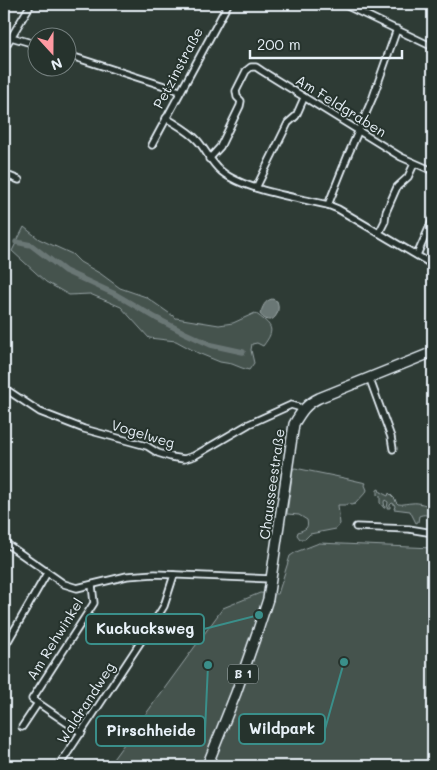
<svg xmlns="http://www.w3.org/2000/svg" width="437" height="770" font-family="Mali,sans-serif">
<rect width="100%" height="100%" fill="#2e3b35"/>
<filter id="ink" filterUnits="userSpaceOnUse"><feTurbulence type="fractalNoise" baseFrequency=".02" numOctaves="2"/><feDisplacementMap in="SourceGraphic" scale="10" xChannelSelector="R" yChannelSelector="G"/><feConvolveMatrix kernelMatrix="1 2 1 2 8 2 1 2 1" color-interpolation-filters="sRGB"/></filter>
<g filter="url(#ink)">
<!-- green -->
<g fill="#45524e" stroke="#96a2a3">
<path d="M24,227L39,239L72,254L80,262L101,274L120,288L146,297L176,318L219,325L233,323L255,313C271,325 277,328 263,346L257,343L252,344L251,350L254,363L249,370L242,368L232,364L220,362L198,353L176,341L149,338L121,307L90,294L69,295L46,282L12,251Z"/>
<path d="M295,468L344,478L366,483L365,485L367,490L366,492L355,504L351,505L348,504L346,505H338L340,524L336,529L310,534L305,539H300L297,535L298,532C305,529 309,529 307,520L299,515L287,514L293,469Z"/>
<path d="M379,489L380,492L388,496L389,493L395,499L396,502L398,504C403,505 407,503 412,503C419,502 426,505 433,508V517L431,519C428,514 424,514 419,516L418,522L416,523L410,511L394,509L395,506L394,504L392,503L390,505V508H387L388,502L385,500L384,502L385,508H384L380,503V496L377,495V490Z"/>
<path d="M319,543L433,548V766H108L223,608L260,593L278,594L290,556L296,552Z"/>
</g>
<!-- water -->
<path fill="#6b7775" stroke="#9da8a9" d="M272,299L277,301C282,313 271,329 260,314C263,307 264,301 272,299Z"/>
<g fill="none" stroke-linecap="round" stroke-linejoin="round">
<!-- canal -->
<path stroke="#6b7775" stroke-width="5.5" d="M16,242L31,245L65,271L115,294L156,318L185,333L211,345L243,352"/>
<defs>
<g id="street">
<path d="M343,4L433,47"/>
<path d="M11,37L38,45"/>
<path d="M4,49L31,4"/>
<path d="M68,55L180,91"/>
<path d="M166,118C177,125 189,131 198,141C206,150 211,163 221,171C243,190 299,198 328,205L338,209L433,265"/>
<path d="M152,145L228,4"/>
<path d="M209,159L220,147L240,106L241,101L237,97L236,91L246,71L251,67H256L262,71L401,157L433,171"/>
<path d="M4,174L19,180"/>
<path d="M256,188L288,123L296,116L304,98"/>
<path d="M328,205L348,155L373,97L397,29"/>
<path d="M379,233L385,221L386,212L397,187L408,177L414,164"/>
<path d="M417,255L433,219"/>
<path d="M369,377L391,437L393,449"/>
<path d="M4,388L40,412L84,429L147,446L158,453L171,457L184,459L194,456L249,424L291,405L298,407L302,410"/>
<path d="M356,527L409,529L433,533"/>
<path d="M4,542L64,584L77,588L127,576L155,574L271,579"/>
<path d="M4,648L47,573"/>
<path d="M22,727L38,703"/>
<path d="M82,733L32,699L94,603L92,585"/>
<path d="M59,766L159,614L164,606L174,575"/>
</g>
<path id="primary" d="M207,766L236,693L258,630L268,599L294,424C301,412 306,404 319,398L433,352"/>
</defs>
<!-- street casing -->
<use href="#street" stroke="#e8f1f8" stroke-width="9"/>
<!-- primary casing -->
<use href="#primary" stroke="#e8f1f8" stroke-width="12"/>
<!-- street -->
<use href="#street" stroke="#26332d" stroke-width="5.5"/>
<!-- primary -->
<use href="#primary" stroke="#26332d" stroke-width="9"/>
</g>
</g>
<g text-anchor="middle" stroke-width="4" stroke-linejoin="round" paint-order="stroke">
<!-- shield labels -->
<rect fill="#26332d" stroke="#aeb8bb" stroke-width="1" x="228" y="664.5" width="30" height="19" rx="4"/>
<g font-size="12" font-weight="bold" fill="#e8f1f8">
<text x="243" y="678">B 1</text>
</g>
<!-- street labels -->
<g font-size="14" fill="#e8f1f8" stroke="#26332d">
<text transform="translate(178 68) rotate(-62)" y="5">Petzinstraße</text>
<text transform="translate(341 106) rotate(32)" y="5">Am Feldgraben</text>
<text transform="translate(143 434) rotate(17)" y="5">Vogelweg</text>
<text transform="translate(272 484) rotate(-82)" y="5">Chausseestraße</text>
<text transform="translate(55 639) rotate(-58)" y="5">Am Rehwinkel</text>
<text transform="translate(86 703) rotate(-57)" y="5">Waldrandweg</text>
</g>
</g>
<!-- callouts -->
<path fill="none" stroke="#3a8f8a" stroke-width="2" d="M259 615L204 629M344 662L325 729M208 665L205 731"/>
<g fill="#3a8f8a" stroke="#26332d" stroke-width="2">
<circle cx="259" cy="615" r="5"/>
<circle cx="344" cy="662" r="5"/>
<circle cx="208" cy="665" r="5"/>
</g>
<g fill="#26332d" stroke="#3a8f8a" stroke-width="2">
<rect x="86" y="614" width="118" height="30" rx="5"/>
<rect x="239" y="714" width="86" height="30" rx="5"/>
<rect x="96" y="716" width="109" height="30" rx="5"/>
</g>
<g font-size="15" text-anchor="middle" font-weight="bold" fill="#e8f1f8">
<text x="145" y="634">Kuckucksweg</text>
<text x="282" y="734">Wildpark</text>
<text x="151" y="736">Pirschheide</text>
</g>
<!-- margin -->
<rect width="437" height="770" fill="none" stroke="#26332d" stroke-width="20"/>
<rect x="10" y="10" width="417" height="750" fill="none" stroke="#e8f1f8" stroke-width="2" filter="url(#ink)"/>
<!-- north arrow -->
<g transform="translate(52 52) rotate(159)"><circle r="24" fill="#26332d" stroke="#747f7e"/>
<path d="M0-4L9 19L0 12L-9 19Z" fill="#ff9aa2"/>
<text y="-8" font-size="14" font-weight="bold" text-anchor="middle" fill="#e8f1f8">N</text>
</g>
<!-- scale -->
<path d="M250 50v8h152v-8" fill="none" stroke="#e8f1f8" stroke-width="2.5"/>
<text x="257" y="50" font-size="15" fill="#e8f1f8" stroke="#26332d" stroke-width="4" paint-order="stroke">200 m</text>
</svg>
